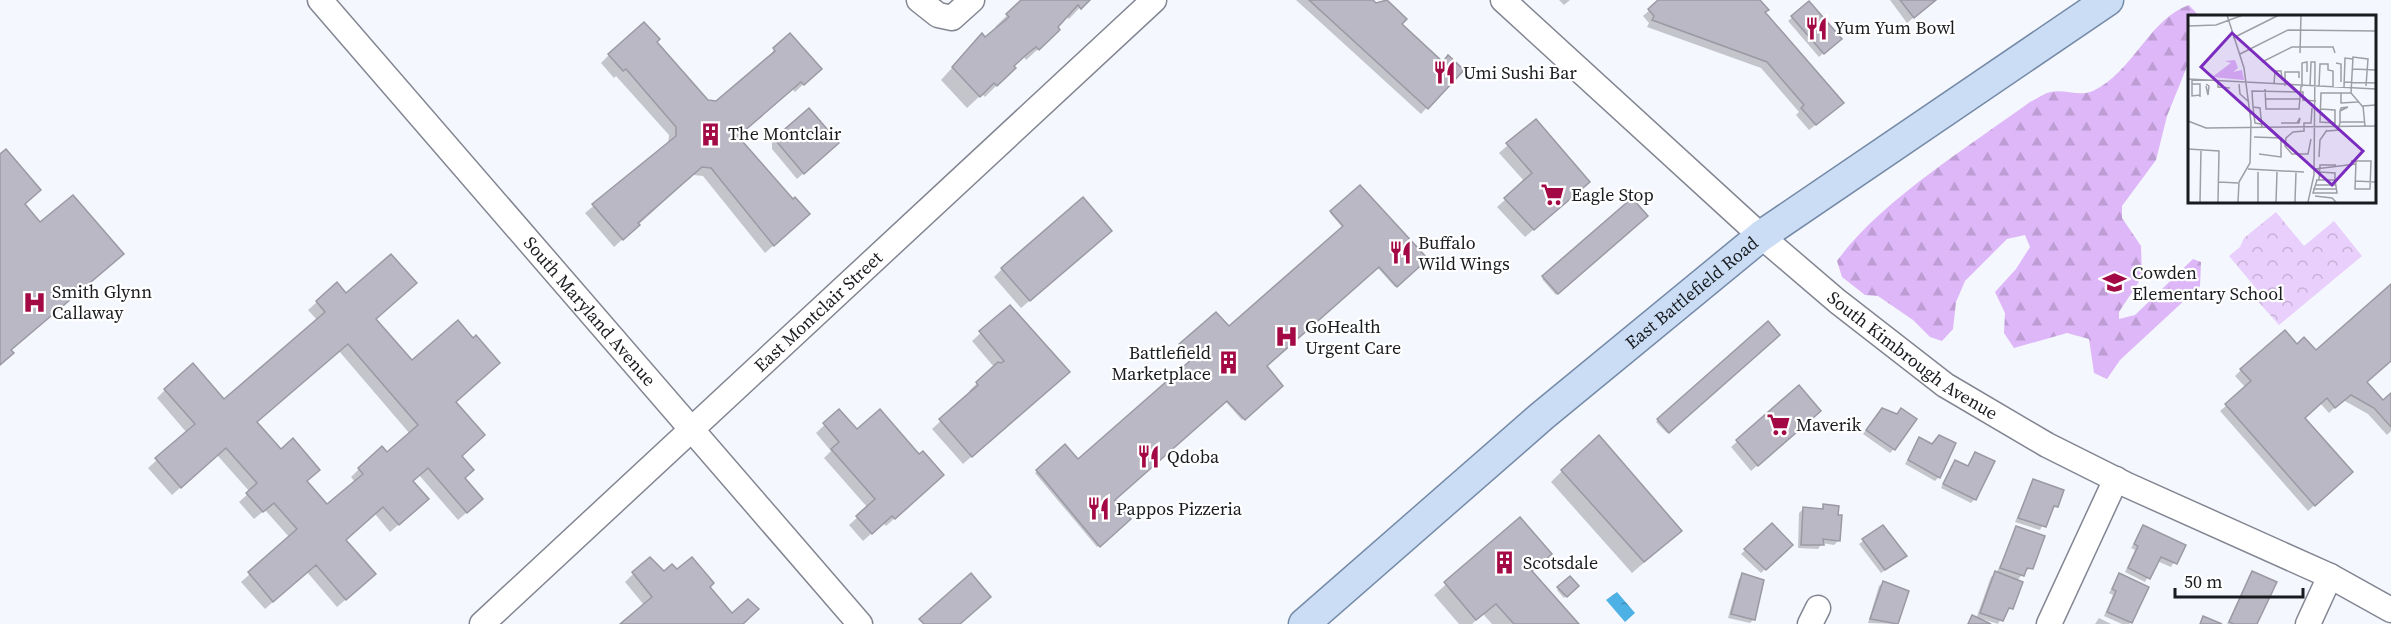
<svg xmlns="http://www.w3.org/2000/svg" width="2391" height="624" font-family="'Source Serif 4',serif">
<defs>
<pattern id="forest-firs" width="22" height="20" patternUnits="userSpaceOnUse" patternTransform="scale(1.5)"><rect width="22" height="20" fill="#ddb7f7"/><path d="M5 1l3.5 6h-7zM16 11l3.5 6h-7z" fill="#bd9dd3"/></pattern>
<pattern id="park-crowns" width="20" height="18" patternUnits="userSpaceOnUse" patternTransform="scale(1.5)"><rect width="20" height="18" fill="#e9cffb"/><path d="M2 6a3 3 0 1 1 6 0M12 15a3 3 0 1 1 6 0" fill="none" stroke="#c7b1d7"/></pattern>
<pattern id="water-ripples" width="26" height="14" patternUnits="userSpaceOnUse" patternTransform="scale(1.5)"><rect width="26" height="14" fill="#4db1e6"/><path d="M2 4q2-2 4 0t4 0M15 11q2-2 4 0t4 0" fill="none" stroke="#3f8fba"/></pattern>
</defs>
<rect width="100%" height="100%" fill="#f5f7fe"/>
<!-- forest -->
<path fill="url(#forest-firs)" d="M2189,5L2199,16H2190V59L2167,116L2156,160L2122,206V218L2141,246L2142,277L2119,312V319L2135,315L2193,259L2201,262L2200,286L2120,360L2107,379L2094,373L2089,339L2067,333L2014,348L2004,333L2005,313L1995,292L2016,269L2030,247L2025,235L2007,239L1965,281L1956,302L1953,329L1942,341L1930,337L1913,320L1878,296L1865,295L1842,277L1837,261C1879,202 1971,145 2030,102C2037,99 2044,93 2051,92C2065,89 2079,97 2093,91C2133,72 2149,19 2189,5Z"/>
<!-- park -->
<path fill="url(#park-crowns)" d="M2276,212L2304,246L2334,221L2362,256L2279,325L2255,298L2260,293L2229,256L2240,247L2244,238Z"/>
<!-- water -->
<path fill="url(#water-ripples)" d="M1617,592L1635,613L1625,622L1606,600Z"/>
<!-- shadow -->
<g fill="#0003" fill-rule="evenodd">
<path d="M1023,0H1087L1069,19L1066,16L1047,41L1026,60L1024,57L1012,66L1014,68L985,97L982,94L967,108L941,80L971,47L998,29L995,27Z"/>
<path d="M1296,0H1371L1376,5L1384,0L1405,19L1400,24L1442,63L1462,70L1421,114Z"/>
<path d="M1559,0H1570L1564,5Z"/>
<path d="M1661,0H1758L1764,13L1836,109L1809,130L1796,115L1799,112L1761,68L1647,27L1649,23L1643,16Z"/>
<path d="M1890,0H1935L1907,23Z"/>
<path d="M1809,3L1839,39L1819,57L1788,21Z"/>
<path d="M655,42L707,101L717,103L767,59L774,50L811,77L795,92L792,89L742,132L741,142L800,222L765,253L703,176L693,175L614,247L585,213L668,144L669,135L616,76L614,78L601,63L609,55Z"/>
<path d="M779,137L831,149L797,179L772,149V143Z"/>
<path d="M1508,145L1580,190L1525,237L1497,207L1525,182L1499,153Z"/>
<path d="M0,156L24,205L40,224L122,254L10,351L12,353L0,365Z"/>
<path d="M1360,187L1426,259L1395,287L1377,267L1265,366L1281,386L1242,420L1225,401L1113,500L1129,519L1097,547L1035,473L1065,446L1078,461L1191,361L1178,347L1216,314L1229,328L1343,228L1330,213Z"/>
<path d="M1632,200L1646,216L1556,295L1542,279Z"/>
<path d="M1102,239L1021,308L994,277L1002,269Z"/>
<path d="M336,285L375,319L412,362L454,403L464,478L473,507L458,520L419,475L412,481L419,507L390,532L375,514L344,541L365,583L337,607L307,572L265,609L241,582L290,538L265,510L254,519L239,502L250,492L217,455L172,495L148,468L187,433L157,398L165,390L224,401L317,320L308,310ZM339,351L410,434L387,454L359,469L351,477L355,482L327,506L256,423Z"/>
<path d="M2391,286V360L2365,383L2383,403L2391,395V431L2387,435L2368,414L2343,400L2329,413L2320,403L2304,418L2345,478L2308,511L2220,411L2246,388L2235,376L2241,370L2297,346L2316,352Z"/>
<path d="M1009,307L1060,380L963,464L932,429L971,393L969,391L994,367L972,341Z"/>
<path d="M1768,323L1778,335L1667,433L1656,422Z"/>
<path d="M1798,387L1813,417L1751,471L1731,447Z"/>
<path d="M1882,409L1894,449L1890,453L1863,434Z"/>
<path d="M839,411L857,431L934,483L886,526L883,523L863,541L849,525L868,508L824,458L831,451L816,433Z"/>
<path d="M1919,439L1932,445L1939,477L1935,481L1905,464Z"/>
<path d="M1975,453V499L1971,503L1941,488L1951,466L1955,462L1967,467Z"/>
<path d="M1562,471L1668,542L1632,573L1551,482Z"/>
<path d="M2033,481L2057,506L2051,509L2040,530L2015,522Z"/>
<path d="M1824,506L1838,541L1834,545L1822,543L1818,549L1798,548L1799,513L1803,509L1819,510Z"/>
<path d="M1520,519L1531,572L1577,624H1492L1483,614L1472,624H1459L1434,595Z"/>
<path d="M1772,525L1791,545L1761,573L1741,554Z"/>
<path d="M1883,527L1901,559L1881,573L1859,544Z"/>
<path d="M2017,527L2031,568L2024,572L2017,581L2012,608L2005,611L1998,624L1982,619L1981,621L1987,624H1967L1973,617L1976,619L1991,577L1996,574Z"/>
<path d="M2144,527L2184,546L2171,567L2157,561L2145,582L2125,572L2135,550L2131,548Z"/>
<path d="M664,573L708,587L742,624H623L644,605L625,582L633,574Z"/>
<path d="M2253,573L2255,624H2227L2249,577Z"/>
<path d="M1743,575L1754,619L1750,623L1728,618L1739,579Z"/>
<path d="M2119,575L2131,622L2129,624H2122L2104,616L2113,595L2109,593Z"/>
<path d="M1570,578L1577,586L1564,598L1557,590Z"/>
<path d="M1883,583L1907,592L1896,624L1868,623L1879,586Z"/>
<path d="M2099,618L2111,624H2095Z"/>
</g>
<!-- building -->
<g fill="#b9b8c4" stroke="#9a99a4" stroke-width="1.5" fill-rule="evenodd">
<path d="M1021,0H1090L1081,9L1078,5L1058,27L1060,30L1039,50L1036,47L1027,54L1014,66L1016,68L997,86L994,83L980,97L952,67L982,33L985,37L1009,17L1006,14Z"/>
<path d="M1309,0H1373L1376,3L1387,0L1407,19L1402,24L1443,62L1448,55L1464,70L1428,109Z"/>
<path d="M1658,0H1760L1769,10L1765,12L1844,103L1816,125L1801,108L1804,105L1767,62L1652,20L1654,16L1648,9Z"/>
<path d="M1900,0H1936L1914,18Z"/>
<path d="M1809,1L1842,39L1824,54L1791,16Z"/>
<path d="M644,22L660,39L657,42L708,100L716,101L775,51L773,48L790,33L822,69L804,85L801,82L743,132V142L793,199L795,197L810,214L774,246L711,168L702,167L638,223L640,225L623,240L592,204L676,136V127L626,69L623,71L608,54Z"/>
<path d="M809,108L839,143L804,174L777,142L778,135Z"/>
<path d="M1536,119L1590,182L1534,230L1504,198L1532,173L1506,143Z"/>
<path d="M6,149L41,190L25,204L40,222L73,195L124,254L11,350L14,353L0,365V154Z"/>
<path d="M1360,185L1428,259L1397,287L1379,267L1267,366L1283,386L1245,420L1227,401L1115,500L1131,519L1100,547L1036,470L1065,444L1078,459L1192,359L1179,344L1216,312L1229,326L1343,226L1330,211Z"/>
<path d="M1083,197L1112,231L1030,301L1001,268Z"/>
<path d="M1632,198L1648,216L1558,294L1542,276Z"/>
<path d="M391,254L417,283L376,319L412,360L458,320L473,338L476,335L500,363L456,402L485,435L462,456L474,470L465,478L483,499L467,513L428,468L413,481L429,499L399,525L383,507L346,540L376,574L346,600L316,565L273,602L248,572L297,529L274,503L263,512L246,493L257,483L226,448L181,488L155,458L195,424L164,389L193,363L224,399L325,312L316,301L337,282L346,293ZM348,344L418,425L387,452L382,446L358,468L363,474L327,504L307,481L320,470L293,438L281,449L257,422Z"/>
<path d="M2391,284V361L2367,382L2383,400L2391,393V427L2374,408L2351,395L2335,408L2327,398L2305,418L2353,472L2315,506L2225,404L2251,381L2240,369L2285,330L2297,344L2304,337L2316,350Z"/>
<path d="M1010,305L1070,372L972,457L939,419L978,385L976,382L998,362L1001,363L1004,361L979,331Z"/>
<path d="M1768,321L1780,335L1669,433L1657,419Z"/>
<path d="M1799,385L1821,411L1758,466L1736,440Z"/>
<path d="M1882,408L1897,414L1901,408L1917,419L1895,450L1866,430Z"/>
<path d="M839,409L857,429L880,409L919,454L923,451L944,475L895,519L892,516L872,534L856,516L875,499L831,449L839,442L823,423Z"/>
<path d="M1599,435L1682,531L1644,562L1561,470Z"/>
<path d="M1939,435L1956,443L1940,478L1908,460L1919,437L1932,444Z"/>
<path d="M1975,452L1995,461L1976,500L1943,484L1955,460L1968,466Z"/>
<path d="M2033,479L2064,490L2058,507L2054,506L2046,527L2018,518Z"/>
<path d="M1823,504L1839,506L1838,515H1842L1840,541L1823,539L1824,545H1801L1803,507L1823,509Z"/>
<path d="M1520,517L1552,554L1532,571L1579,624H1514L1496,604L1476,620L1444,582Z"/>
<path d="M1772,523L1793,545L1766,570L1744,549Z"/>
<path d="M1883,525L1907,556L1885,570L1862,539Z"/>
<path d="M2143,525L2186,545L2177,564L2161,557L2150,579L2128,568L2138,546L2134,544Z"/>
<path d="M2016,526L2045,536L2033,569L2027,568L2024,576L2000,568Z"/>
<path d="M650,557L664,571L672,564L677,569L692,557L714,583L710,587L732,613L748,599L759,609L743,624H620L652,597L632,572Z"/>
<path d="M1995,571L2023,582L2013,609L2009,608L2003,621L1980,613Z"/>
<path d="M2252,571L2277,582L2257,624H2234L2229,622Z"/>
<path d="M971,573L991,597L960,624H924L919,619Z"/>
<path d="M1742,573L1764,580L1755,620L1731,614Z"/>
<path d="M2119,573L2149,587L2132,623L2107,612L2116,591L2112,589Z"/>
<path d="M1570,576L1579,586L1567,597L1557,587Z"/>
<path d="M1883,581L1909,591L1898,624L1870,619Z"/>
<path d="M1972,615L1991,624H1968Z"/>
<path d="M2203,616L2222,624H2200Z"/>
</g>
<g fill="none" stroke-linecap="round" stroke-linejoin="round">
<defs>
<g id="minor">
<path id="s1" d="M320,0L860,624"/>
<path d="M919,0L938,15L952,18L972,0"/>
<path id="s2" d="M1503,0L1761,236L1837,301L1945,385L2047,445L2127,485L2330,576L2391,610"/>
<path id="s3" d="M482,624L1154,0"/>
<path d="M1810,624L1818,608"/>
<path d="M2049,624L2116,479"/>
<path d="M2308,624L2330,576"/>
</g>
<g id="major">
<path id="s4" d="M1304,624L1542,416L1761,236L2108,0"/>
</g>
</defs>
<!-- minor casing -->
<use href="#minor" stroke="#838692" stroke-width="27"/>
<!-- major casing -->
<use href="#major" stroke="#758aa6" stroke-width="33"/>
<!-- minor -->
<use href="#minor" stroke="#fff" stroke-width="24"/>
<!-- major -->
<use href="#major" stroke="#caddf5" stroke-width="30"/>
</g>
<!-- icons -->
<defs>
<symbol id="restaurant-bare" viewBox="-9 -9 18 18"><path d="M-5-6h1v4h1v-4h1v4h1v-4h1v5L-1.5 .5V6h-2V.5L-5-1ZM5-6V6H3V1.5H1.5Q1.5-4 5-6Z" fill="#a30944" stroke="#fff" stroke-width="2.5" paint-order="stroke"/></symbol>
<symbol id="building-bare" viewBox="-9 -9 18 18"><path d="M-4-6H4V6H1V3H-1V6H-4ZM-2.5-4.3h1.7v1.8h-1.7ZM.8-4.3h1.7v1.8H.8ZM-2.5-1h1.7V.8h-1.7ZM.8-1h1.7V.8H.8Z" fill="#a30944" stroke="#fff" stroke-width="2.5" paint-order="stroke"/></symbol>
<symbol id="supermarket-bare" viewBox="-9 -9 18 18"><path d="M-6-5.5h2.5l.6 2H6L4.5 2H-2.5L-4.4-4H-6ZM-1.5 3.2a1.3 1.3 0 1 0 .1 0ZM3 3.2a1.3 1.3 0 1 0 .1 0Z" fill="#a30944" stroke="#fff" stroke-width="2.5" paint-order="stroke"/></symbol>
<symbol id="school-bare" viewBox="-9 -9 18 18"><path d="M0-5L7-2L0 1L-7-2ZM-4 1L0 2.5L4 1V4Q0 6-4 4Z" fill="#a30944" stroke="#fff" stroke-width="2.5" paint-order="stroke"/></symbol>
<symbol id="hospital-bare" viewBox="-9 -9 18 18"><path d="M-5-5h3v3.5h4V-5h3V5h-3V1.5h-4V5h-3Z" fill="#a30944" stroke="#fff" stroke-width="2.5" paint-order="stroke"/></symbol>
</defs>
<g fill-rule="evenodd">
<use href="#restaurant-bare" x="1800" y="12" width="33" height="33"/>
<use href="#restaurant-bare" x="1428" y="56" width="33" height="33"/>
<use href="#building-bare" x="694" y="118" width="33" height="33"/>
<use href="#supermarket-bare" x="1536" y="178" width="33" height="33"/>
<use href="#restaurant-bare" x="1384" y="236" width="33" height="33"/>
<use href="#school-bare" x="2098" y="266" width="33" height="33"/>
<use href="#hospital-bare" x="18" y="286" width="33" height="33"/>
<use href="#hospital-bare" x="1270" y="320" width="33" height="33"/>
<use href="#building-bare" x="1212" y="346" width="33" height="33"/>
<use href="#supermarket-bare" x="1762" y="408" width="33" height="33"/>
<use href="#restaurant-bare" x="1132" y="440" width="33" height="33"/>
<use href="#restaurant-bare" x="1082" y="492" width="33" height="33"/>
<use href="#building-bare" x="1488" y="546" width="33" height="33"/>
</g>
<g text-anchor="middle" stroke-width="4.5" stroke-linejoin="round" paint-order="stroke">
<!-- poi labels -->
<g font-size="18" fill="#191b1f" stroke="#fff" text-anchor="start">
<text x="1834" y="34">Yum Yum Bowl</text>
<text x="1463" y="79">Umi Sushi Bar</text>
<text x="728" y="140">The Montclair</text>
<text x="1571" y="201">Eagle Stop</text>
<text x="1418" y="249">Buffalo<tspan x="1418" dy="21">Wild Wings</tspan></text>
<text x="2132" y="279">Cowden<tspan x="2132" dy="21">Elementary School</tspan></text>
<text x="52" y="298">Smith Glynn<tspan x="52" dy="21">Callaway</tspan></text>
<text x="1305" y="333">GoHealth<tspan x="1305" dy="21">Urgent Care</tspan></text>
<text x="1211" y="359" text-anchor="end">Battlefield<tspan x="1211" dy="21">Marketplace</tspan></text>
<text x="1796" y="431">Maverik</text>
<text x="1167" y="463">Qdoba</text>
<text x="1116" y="515">Pappos Pizzeria</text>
<text x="1523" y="569">Scotsdale</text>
</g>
<!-- street labels -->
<g font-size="18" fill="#191b1f" stroke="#fff">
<text dy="6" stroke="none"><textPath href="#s4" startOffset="510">East Battlefield Road</textPath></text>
<text dy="6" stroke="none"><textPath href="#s3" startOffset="459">East Montclair Street</textPath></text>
<text dy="6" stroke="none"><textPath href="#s1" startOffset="412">South Maryland Avenue</textPath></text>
<text dy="6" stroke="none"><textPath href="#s2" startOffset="543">South Kimbrough Avenue</textPath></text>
</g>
</g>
<!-- overview -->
<g transform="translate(2188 15)">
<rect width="188" height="188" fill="#f5f7fe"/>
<path d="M47,45L50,53L45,57L54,55L56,65L24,62L43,48L37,46Z" fill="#ddb7f7"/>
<path fill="none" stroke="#9d9fa5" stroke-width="1.5" d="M39,0L56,53L63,107L62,148L51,167L50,187M0,11L28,10L55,0M45,23L91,0M112,38L113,0M52,39L100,15L188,16M74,47L104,32H145L147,38M148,48L153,49V67M165,54L188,55M0,64L188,74M4,64V81L12,80M30,66V72L42,73M156,67L188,68M4,69H12V82M18,69L21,71L20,80L18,71M51,69L52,79L61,87M86,69L87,56H93L94,63M97,71V57H111V63M131,71L132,49H140V55L145,56V72M114,72V48L119,47V57M156,72L157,43L165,44M77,74L78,94H111L113,71M153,78V88L170,87M77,84H112M65,92L67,108L73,109M175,92L163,78L165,42L180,44L178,71M132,94L147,95V108M0,106L18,113L188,111M152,107H177M93,108H111L112,103L109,108M177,111L175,91L188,90M147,112V108L132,107L133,78H163M74,113L72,93L65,92L64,76L115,77V85L128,86M139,116L151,115V112L152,107V96L153,93L160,92L152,96M66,122L93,123V142L71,139M123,124L120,139H104L97,131L98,123L105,117L116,116V108H123L124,93M0,134L31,136L30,187M131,142L132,125L139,115M163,146H183L182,174H167L168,146M60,154L116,157M127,154L168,149M128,165H147V158L132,157M129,165L125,178H149L147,165M131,165L132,150H148M167,166L188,167M31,167L50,168M127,170H148M125,174H149M127,181L144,183L148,187M12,187L13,134M70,187V157M88,187L89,157M107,187L108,157M120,187L126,160L127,47H123L122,72"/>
<path fill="#7b2cbf" fill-opacity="0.15" stroke="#7b2cbf" stroke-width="3" d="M44,18L175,136L144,170L13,52Z"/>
<rect width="188" height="188" fill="none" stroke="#191b1f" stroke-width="3"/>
</g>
<!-- scale -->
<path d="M2175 588v9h128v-9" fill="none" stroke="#191b1f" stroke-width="3"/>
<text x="2184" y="588" font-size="18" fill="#191b1f" stroke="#ffffff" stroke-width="4.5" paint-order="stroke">50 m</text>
</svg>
